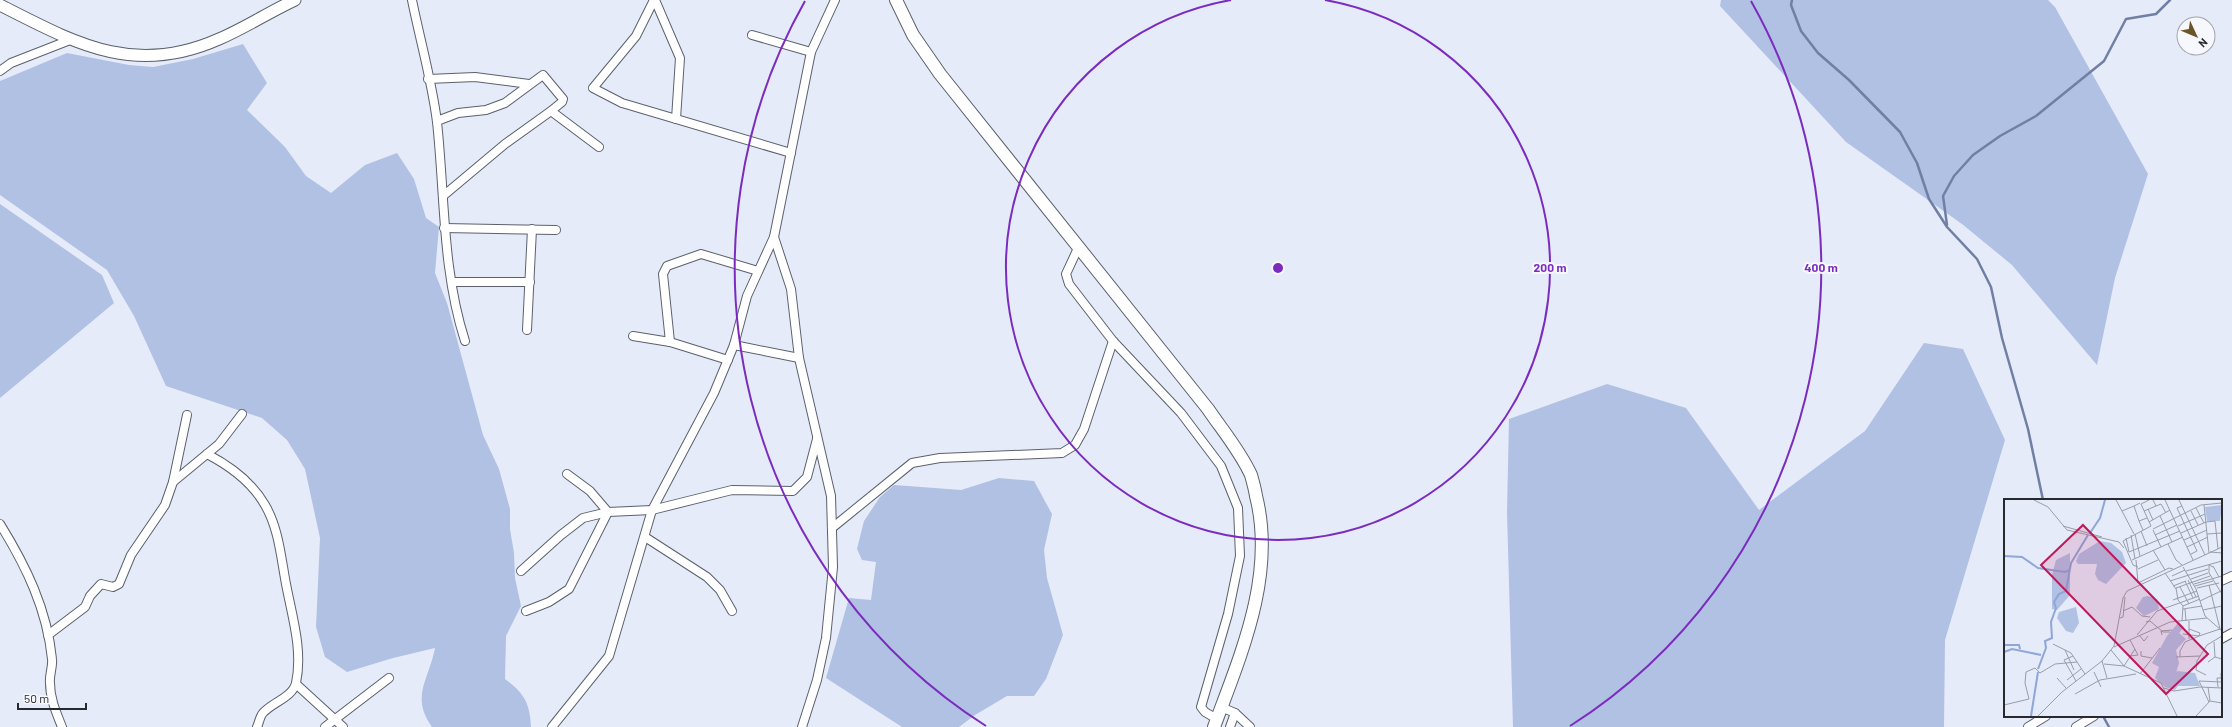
<svg xmlns="http://www.w3.org/2000/svg" width="2232" height="727" font-family="Barlow,sans-serif">
<rect width="100%" height="100%" fill="#e5ebf9"/>
<!-- green -->
<g fill="#b1c1e4">
<path d="M1721,0H2048L2055,7L2148,174L2115,278L2097,365L2012,265L1962,224L1846,142L1720,6Z"/>
<path d="M243,44L267,83L247,110L285,147L306,176L331,193L365,165L397,153L414,179L426,218L439,227L435,273L447,303L483,435L499,469L510,509V529L514,553L515,578L521,606L506,636L505,679C524,693 530,703 531,727H432C410,696 429,680 435,648L393,658L347,672L325,657L316,627L320,538L305,469L287,440L262,418L166,386L134,316L107,270L0,195V81L67,53L129,65L153,67L193,59Z"/>
<path d="M0,204L102,275L114,303L0,398Z"/>
<path d="M1924,343L1963,349L2005,440L1945,640L1944,727H1513L1507,512L1509,419L1607,384L1686,408L1759,510L1865,431Z"/>
<path d="M999,478L1034,481L1052,514L1044,550L1047,578L1063,635L1046,679L1034,696H1007L975,715L959,727H902L826,678L849,598L871,600L876,562L862,560L857,549L864,521L880,497L894,485L961,490Z"/>
</g>
<g fill="none" stroke-linecap="round" stroke-linejoin="round">
<!-- stream -->
<g stroke="#7080a5" stroke-width="2.5">
<path d="M1792,0L1791,5L1801,31L1818,53L1849,80L1900,132L1917,163L1929,199L1947,227L1977,259L1991,287L2002,338L2028,429L2043,500"/>
<path d="M1947,225L1943,196L1954,176L1973,155L2000,136L2036,116L2104,61L2126,19L2156,14L2170,0"/>
<path d="M2103,716L2109,727"/>
</g>
<defs>
<g id="street">
<path d="M412,0C420,40 432,81 437,122C445,195 442,270 465,341"/>
<path d="M654,0L636,36L593,88L622,103L791,153"/>
<path d="M655,0L680,58L676,119"/>
<path d="M752,35L811,52"/>
<path d="M0,71L11,63L70,40"/>
<path d="M428,79L475,77L529,84"/>
<path d="M437,121L458,113L486,110L505,103L543,75L563,99L562,102L551,111"/>
<path d="M443,196L505,144L551,111L599,147"/>
<path d="M444,228L556,230"/>
<path d="M774,237L791,289L799,358L831,496L833,567L826,638L817,680L802,727"/>
<path d="M1079,246L1066,274L1069,284L1113,341L1181,413L1221,466L1238,508L1240,556L1228,614L1201,707L1205,712L1217,719"/>
<path d="M452,282H530"/>
<path d="M527,330L532,229"/>
<path d="M633,336L670,342L728,360"/>
<path d="M670,342L663,274L667,266L701,254L758,271"/>
<path d="M734,345L799,358"/>
<path d="M207,454C230,466 252,482 265,505C279,529 281,558 286,584C292,616 303,650 296,683C293,697 271,703 263,713C260,716 259,723 257,727"/>
<path d="M173,482L187,415"/>
<path d="M0,524C26,566 47,609 52,659C53,667 49,675 50,683C50,699 56,712 62,727"/>
<path d="M832,528L912,463L940,458L1062,453L1075,445L1084,429L1113,341"/>
<path d="M645,537L707,577L720,590L732,611"/>
<path d="M521,571L561,535L583,518L608,512L652,510L732,490L793,491L807,477L817,439"/>
<path d="M2221,581L2232,576"/>
<path d="M526,611L549,602L569,589L608,512L590,491L567,474"/>
<path d="M48,635L85,607L90,596L101,584L113,587L119,584L131,555L165,505L173,482L219,444L242,414"/>
<path d="M2221,639L2232,633"/>
<path d="M296,684L343,727"/>
<path d="M1221,707L1235,713L1250,727"/>
<path d="M325,727L389,678"/>
<path d="M552,727L609,656L652,510L714,393L734,345L747,296L774,237L811,52L835,0"/>
<path d="M1230,727L1235,713"/>
<path d="M2028,727L2046,716"/>
<path d="M2076,727L2094,716"/>
</g>
<path id="secondary" d="M0,5C75,43 134,77 219,39C245,28 269,12 295,0"/>
<path id="primary" d="M896,0L913,35L940,74L1208,409C1223,431 1240,451 1251,475C1253,482 1255,489 1256,496C1276,575 1241,654 1214,727"/>
</defs>
<!-- street casing -->
<use href="#street" stroke="#5b616c" stroke-width="10"/>
<!-- secondary casing -->
<use href="#secondary" stroke="#5b616c" stroke-width="13"/>
<!-- primary casing -->
<use href="#primary" stroke="#5b616c" stroke-width="14"/>
<!-- street -->
<use href="#street" stroke="#fff" stroke-width="8"/>
<!-- secondary -->
<use href="#secondary" stroke="#fff" stroke-width="11"/>
<!-- primary -->
<use href="#primary" stroke="#fff" stroke-width="12"/>
</g>
<!-- distance rings -->
<g fill="none" stroke="#7b2cbf" stroke-width="2">
<path d="M1325 0A272 272 0 1 1 1231 0"/>
<path d="M986 726A543 543 0 0 1 805 1M1751 1A543 543 0 0 1 1570 726"/>
</g>
<!-- overview -->
<g transform="translate(2004 499)">
<rect width="218" height="218" fill="#e5ebf9"/>
<path d="M218,6L216,22H203L201,8ZM96,42L107,44L118,53L122,64L102,85L94,81L91,75L93,65H74L72,62L75,55ZM66,54V96L53,111L48,110V76L52,61ZM144,97L153,100L155,110L140,117L132,109L139,98ZM72,108L75,124L69,134L62,132L53,119L55,113ZM175,123L180,128L175,134L182,140L172,151L175,164L172,174L173,172L191,174L196,187H174L171,191L161,188L151,179L155,168L148,164L163,137Z" fill="#b1c1e4"/>
<path fill="none" stroke="#8fa6d8" stroke-width="2" d="M86,34L96,19L101,1M0,57L18,58L34,69L61,73L66,71M0,146H15L16,150M0,153L8,150L37,156M34,170L42,149L41,142L48,139L47,123L52,109L50,103L55,95L62,92L67,64L84,36M27,217L34,173"/>
<path fill="none" stroke="#999da8" stroke-width="1" d="M30,1L44,8L63,31L115,43L120,49M112,1L118,12M145,1L137,5L147,27M149,1L152,7L157,5L162,14M161,1L189,61M175,1L201,56M200,6L205,54M130,7L118,12L130,35M178,7L173,9L193,52L187,55M192,9L200,24M144,10L149,21M140,12L152,7M187,12L194,26M156,17L168,43M135,22L130,7L136,4M145,23L166,11M59,27L98,38M174,27L201,15M149,30L197,6L218,4M139,31L135,22L143,19M149,31L157,48M137,32L143,47M177,34L202,23L211,22L214,50M131,35L136,57M203,35L218,34M127,36L131,60M151,36L173,26M122,39L125,53L176,32M180,41L203,31M164,45L172,61L178,66M183,48L204,38M149,51L161,71M206,53L218,54M128,61L179,38M132,61L134,84M209,67L215,78M134,68L129,66L119,42L147,27M179,68L192,90L201,117L218,132M209,68L205,66V74L218,95M134,70L154,61M182,72L218,62M161,74L172,90M168,77L181,71M187,80L204,74M184,81L192,98M166,82L204,70M181,82L189,99M134,84L165,69L169,70M190,85L218,77M169,87L182,82M191,87L209,82M176,88L185,105M193,89L215,84M169,101L193,92M196,102L217,92M179,107L196,100M179,110L198,107M181,110L182,122M199,111L218,107M119,112L128,108L138,117L146,118M116,119L119,118L121,98M178,122L179,107L174,101L172,89L206,77M185,122V140M142,123L146,122L159,133H166M179,135L195,137L216,130L205,86M133,136L153,112L195,97M135,136L140,142L144,137M158,136L157,132L168,131M210,143L211,158M49,145L67,154L81,175M110,148L166,123L203,119M61,151L70,171M107,151L120,167L157,184L173,217M137,152V157L148,159M69,157L60,161L72,182M126,157L134,156L126,141M172,158L196,157M176,158V152L181,143L195,137L196,134L185,130M98,162L103,179M204,163L211,158L218,160M100,165L120,167L131,150M90,173L97,188M217,174L218,189M136,175L156,149M202,176L192,171L193,162L203,146L218,137M53,179L62,189M63,181L77,170M204,188L206,202M214,188L213,179H217M160,189L170,192L196,188L218,189M71,195L96,181L132,175M205,203L195,182L218,183M0,206L25,200L21,184L22,173L31,169L36,174L51,165L73,163M34,217L58,193L98,162L110,147L119,99L123,92L218,48M192,217L206,202L218,204"/>
<path fill="#c2185b" fill-opacity="0.15" stroke="#c2185b" stroke-width="2" d="M79,26L204,155L162,195L37,66Z"/>
<rect width="218" height="218" fill="none" stroke="#27292e" stroke-width="2"/>
</g>
<circle cx="1278" cy="268" r="6" fill="#7b2cbf" stroke="#f6f8fe" stroke-width="2"/>
<g font-size="12" text-anchor="middle" font-weight="bold" fill="#7b2cbf" stroke="#f6f8fe" stroke-width="4" stroke-linejoin="round" paint-order="stroke">
<text x="1550" y="272">200 m</text>
<text x="1821" y="272">400 m</text>
</g>
<!-- north arrow -->
<g transform="translate(2196 36) rotate(134)"><circle r="19" fill="#f6f8fe" stroke="#a3a5ab"/>
<path d="M0-3L7 15L0 10L-7 15Z" fill="#6c5626"/>
<text y="-6" font-size="11" font-weight="bold" text-anchor="middle" fill="#27292e">N</text>
</g>
<!-- scale -->
<path d="M18 703v6h68v-6" fill="none" stroke="#27292e" stroke-width="2"/>
<text x="24" y="703" font-size="12" fill="#27292e" stroke="#f6f8fe" stroke-width="3" paint-order="stroke">50 m</text>
</svg>
